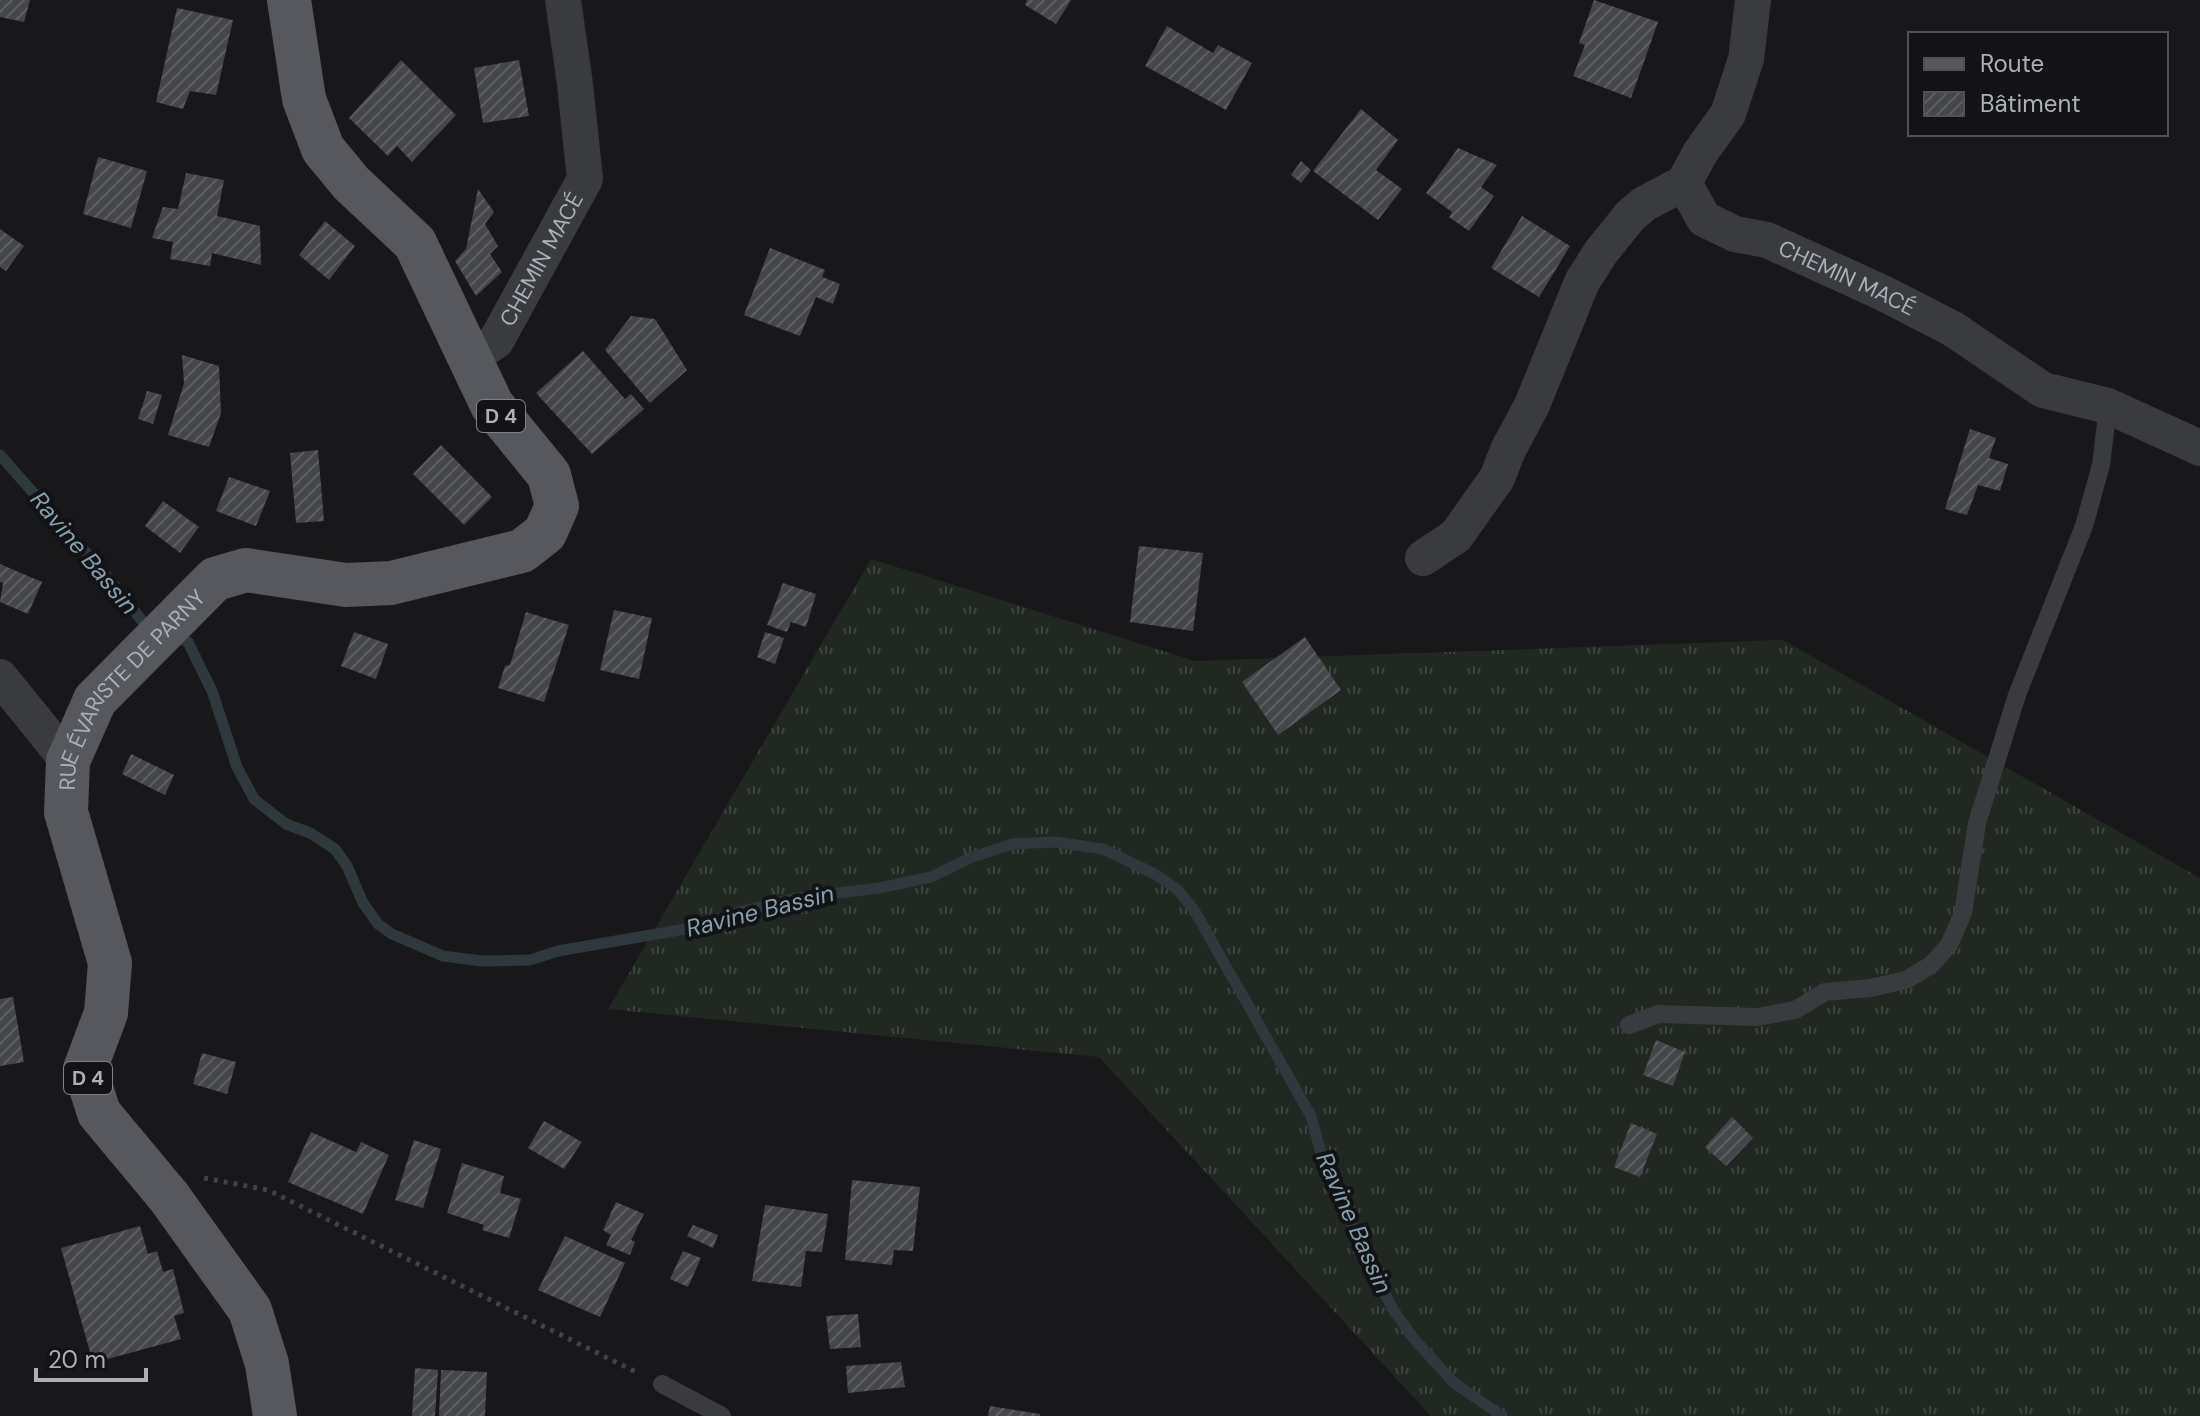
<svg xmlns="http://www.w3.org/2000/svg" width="2200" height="1416" font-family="'DM Sans',sans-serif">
<defs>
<pattern id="grass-tufts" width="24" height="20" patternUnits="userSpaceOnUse" patternTransform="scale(2)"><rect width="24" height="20" fill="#202821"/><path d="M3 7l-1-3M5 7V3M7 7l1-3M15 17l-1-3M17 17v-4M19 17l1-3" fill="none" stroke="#3e453f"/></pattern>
<pattern id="building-hatch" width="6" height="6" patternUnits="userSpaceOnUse" patternTransform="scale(2)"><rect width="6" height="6" fill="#45464a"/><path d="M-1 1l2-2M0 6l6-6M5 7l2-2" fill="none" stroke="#5d5e62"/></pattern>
</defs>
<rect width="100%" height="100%" fill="#18181a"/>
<!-- grass -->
<path fill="url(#grass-tufts)" d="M871,559L1195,661L1783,640L2200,878V1416H1431L1099,1057L608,1009Z"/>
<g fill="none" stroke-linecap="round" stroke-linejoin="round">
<!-- stream -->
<g stroke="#2f383d" stroke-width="11">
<path d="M0,455L111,581L143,622L153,627"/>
<path d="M173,635L188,642L212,691L237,767L254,799L286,824L310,833L335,849L347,866L363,903L378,924L392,934L443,956L482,961L530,960L558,951L697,927L739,912L796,898L879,888L931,877L970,858L1012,844L1056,842L1103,849L1155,874L1178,890L1194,910L1311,1116L1326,1172L1392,1308L1414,1339L1453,1382L1502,1416"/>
</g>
</g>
<!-- building -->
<g fill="url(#building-hatch)">
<path d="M0,0H30L24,22L0,17Z"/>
<path d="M1027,0H1071L1056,24L1025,5Z"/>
<path d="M1594,0L1658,22L1631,98L1573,76L1585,45L1579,43Z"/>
<path d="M177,8L233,20L216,95L190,91L183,109L156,102Z"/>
<path d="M1167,26L1213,53L1218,45L1252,63L1226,110L1145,66Z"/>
<path d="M401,60L456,115L412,162L397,146L388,156L349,118Z"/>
<path d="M519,60L529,116L483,123L474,68Z"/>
<path d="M1361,109L1398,140L1376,170L1402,189L1378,220L1313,171Z"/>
<path d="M1458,148L1497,165L1481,187L1494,196L1469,231L1449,217L1452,212L1426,193Z"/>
<path d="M98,157L147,171L131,228L83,214Z"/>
<path d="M1301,161L1311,170L1301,183L1291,175Z"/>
<path d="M186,173L224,180L217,216L260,226L261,265L212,253L210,266L170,259L173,242L152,238L163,207L178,209Z"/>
<path d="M478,189L494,212L485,224L498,246L490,254L502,272L476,296L455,261L466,249Z"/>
<path d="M1522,216L1570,246L1539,297L1491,268Z"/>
<path d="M325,221L355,246L329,280L299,255Z"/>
<path d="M0,229L24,246L6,271L0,267Z"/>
<path d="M770,248L825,270L822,277L840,284L833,304L816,297L800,336L744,315Z"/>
<path d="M631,316L655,319L687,370L650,403L605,350Z"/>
<path d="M583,351L625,399L631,394L644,409L592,454L536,393Z"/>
<path d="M182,355L219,366L221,413L209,447L168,435L184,383Z"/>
<path d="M147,391L162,395L153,424L138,419Z"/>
<path d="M1970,429L1996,438L1989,458L2008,464L2000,491L1978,485L1967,515L1945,509Z"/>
<path d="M441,445L492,497L464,525L413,474Z"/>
<path d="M318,450L324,521L296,523L290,453Z"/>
<path d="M229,477L270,491L256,526L216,511Z"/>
<path d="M163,501L199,527L180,553L145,526Z"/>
<path d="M1139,546L1203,553L1193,631L1130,622Z"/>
<path d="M0,564L42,582L28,614L0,602L3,583L0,582Z"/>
<path d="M783,583L816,594L806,627L791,622L787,632L767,625Z"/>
<path d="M614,610L652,618L639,679L600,670Z"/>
<path d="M526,612L569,625L544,702L498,688L505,666L510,665Z"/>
<path d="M354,632L388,644L376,679L341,666Z"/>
<path d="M765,632L784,638L775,664L757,657Z"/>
<path d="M1305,637L1341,690L1278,735L1242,682Z"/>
<path d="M131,754L174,775L165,795L122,774Z"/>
<path d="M13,997L24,1062L0,1066V999Z"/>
<path d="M1656,1040L1685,1052L1673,1086L1643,1075Z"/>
<path d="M202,1053L236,1062L227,1094L193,1084Z"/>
<path d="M1732,1117L1753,1138L1726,1166L1705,1147Z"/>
<path d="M544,1121L582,1142L564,1169L528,1148Z"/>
<path d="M1631,1123L1657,1134L1640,1177L1614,1167Z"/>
<path d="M311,1132L356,1152L361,1142L389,1155L363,1214L288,1182Z"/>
<path d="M414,1140L441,1149L423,1208L395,1200Z"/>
<path d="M462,1163L504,1176L500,1193L521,1199L509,1238L482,1230L484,1225L447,1213Z"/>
<path d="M852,1180L920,1187L913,1251L894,1250L892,1265L845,1260Z"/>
<path d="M616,1202L644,1214L631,1240L635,1242L630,1255L606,1245L611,1235L603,1230Z"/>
<path d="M765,1205L828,1214L822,1252L806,1251L801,1287L752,1281Z"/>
<path d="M693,1225L718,1235L713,1248L687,1236Z"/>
<path d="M140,1226L148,1254L157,1251L163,1272L173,1269L184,1313L174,1316L181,1339L93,1363L61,1248Z"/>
<path d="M565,1236L625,1263L600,1317L538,1290Z"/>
<path d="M683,1251L701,1258L688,1287L670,1279Z"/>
<path d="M858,1314L861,1347L830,1349L826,1316Z"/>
<path d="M901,1362L905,1387L848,1393L846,1366Z"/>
<path d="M415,1368L438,1370L435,1416H412Z"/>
<path d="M441,1370L487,1372L485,1416H439Z"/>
<path d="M990,1406L1040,1414V1416H988Z"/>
</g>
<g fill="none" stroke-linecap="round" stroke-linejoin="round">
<!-- path -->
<path stroke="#3f4246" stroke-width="5" stroke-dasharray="4 6" stroke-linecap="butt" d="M204,1178L268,1190L638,1373"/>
<!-- lane -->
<g stroke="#393b3f" stroke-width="18">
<path d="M1629,1025L1658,1014L1757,1017L1795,1010L1825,992L1870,988L1906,980L1931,965L1949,945L1963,913L1977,823L2017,695L2084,526L2101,465L2108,406"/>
<path d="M662,1384L722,1416"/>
</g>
<!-- street -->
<g stroke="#393b3f" stroke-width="36">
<path id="s1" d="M1753,0L1746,59L1728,114L1700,153L1684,183L1704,219L1735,234L1767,240L1885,294L1953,329L2043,390L2108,406L2200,448"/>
<path id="s2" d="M469,359L496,341L585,179L575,84L563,0"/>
<path d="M1423,558L1456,536L1497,478L1508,450L1532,405L1582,282L1601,252L1630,216L1644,204L1684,183"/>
<path d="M0,677L68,761"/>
</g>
<!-- primary -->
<path stroke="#56585d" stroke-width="44" id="s3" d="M275,1416L267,1364L250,1310L169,1197L99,1113L85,1069L106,1013L110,963L66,812L68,761L95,700L215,579L246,570L346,585L391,583L522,551L545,533L557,506L549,475L492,405L415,243L351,183L323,149L304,99L289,0"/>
</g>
<g text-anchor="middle" stroke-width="8" stroke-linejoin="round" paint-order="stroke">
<!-- shield labels -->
<g fill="#131315" stroke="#7d8188" stroke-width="2">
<rect x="477" y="400" width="48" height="32" rx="6"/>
<rect x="64" y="1062" width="48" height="32" rx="6"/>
</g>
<g font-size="20" font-weight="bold" fill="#abb0b9">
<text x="501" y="423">D 4</text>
<text x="88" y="1085">D 4</text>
</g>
<!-- street labels -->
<g font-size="22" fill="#abb0b9" stroke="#131315">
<text dy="8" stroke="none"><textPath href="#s2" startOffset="126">CHEMIN MACÉ</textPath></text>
<text dy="8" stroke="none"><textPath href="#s1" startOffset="396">CHEMIN MACÉ</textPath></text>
<text dy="8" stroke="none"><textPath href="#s3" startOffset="816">RUE ÉVARISTE DE PARNY</textPath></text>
</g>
<!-- water labels -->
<g font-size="24" font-style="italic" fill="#85a0b0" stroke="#131315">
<text transform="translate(84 553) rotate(50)" y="8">Ravine Bassin</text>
<text transform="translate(760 911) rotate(-14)" y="8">Ravine Bassin</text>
<text transform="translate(1354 1223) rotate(66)" y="8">Ravine Bassin</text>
</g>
</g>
<!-- legend -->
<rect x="1908" y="32" width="260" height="104" fill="#131315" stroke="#505257" stroke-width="2"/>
<rect x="1924" y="58" width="40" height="12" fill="#56585d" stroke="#505257" stroke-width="2"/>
<text x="1980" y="72" font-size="24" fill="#abb0b9">Route</text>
<rect x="1924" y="92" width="40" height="24" fill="url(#building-hatch)" stroke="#505257" stroke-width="2"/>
<text x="1980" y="112" font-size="24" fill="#abb0b9">Bâtiment</text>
<!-- scale -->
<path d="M36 1368v12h110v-12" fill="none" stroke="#abb0b9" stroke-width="4"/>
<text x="48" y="1368" font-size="24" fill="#abb0b9" stroke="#131315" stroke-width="6" paint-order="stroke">20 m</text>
</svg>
